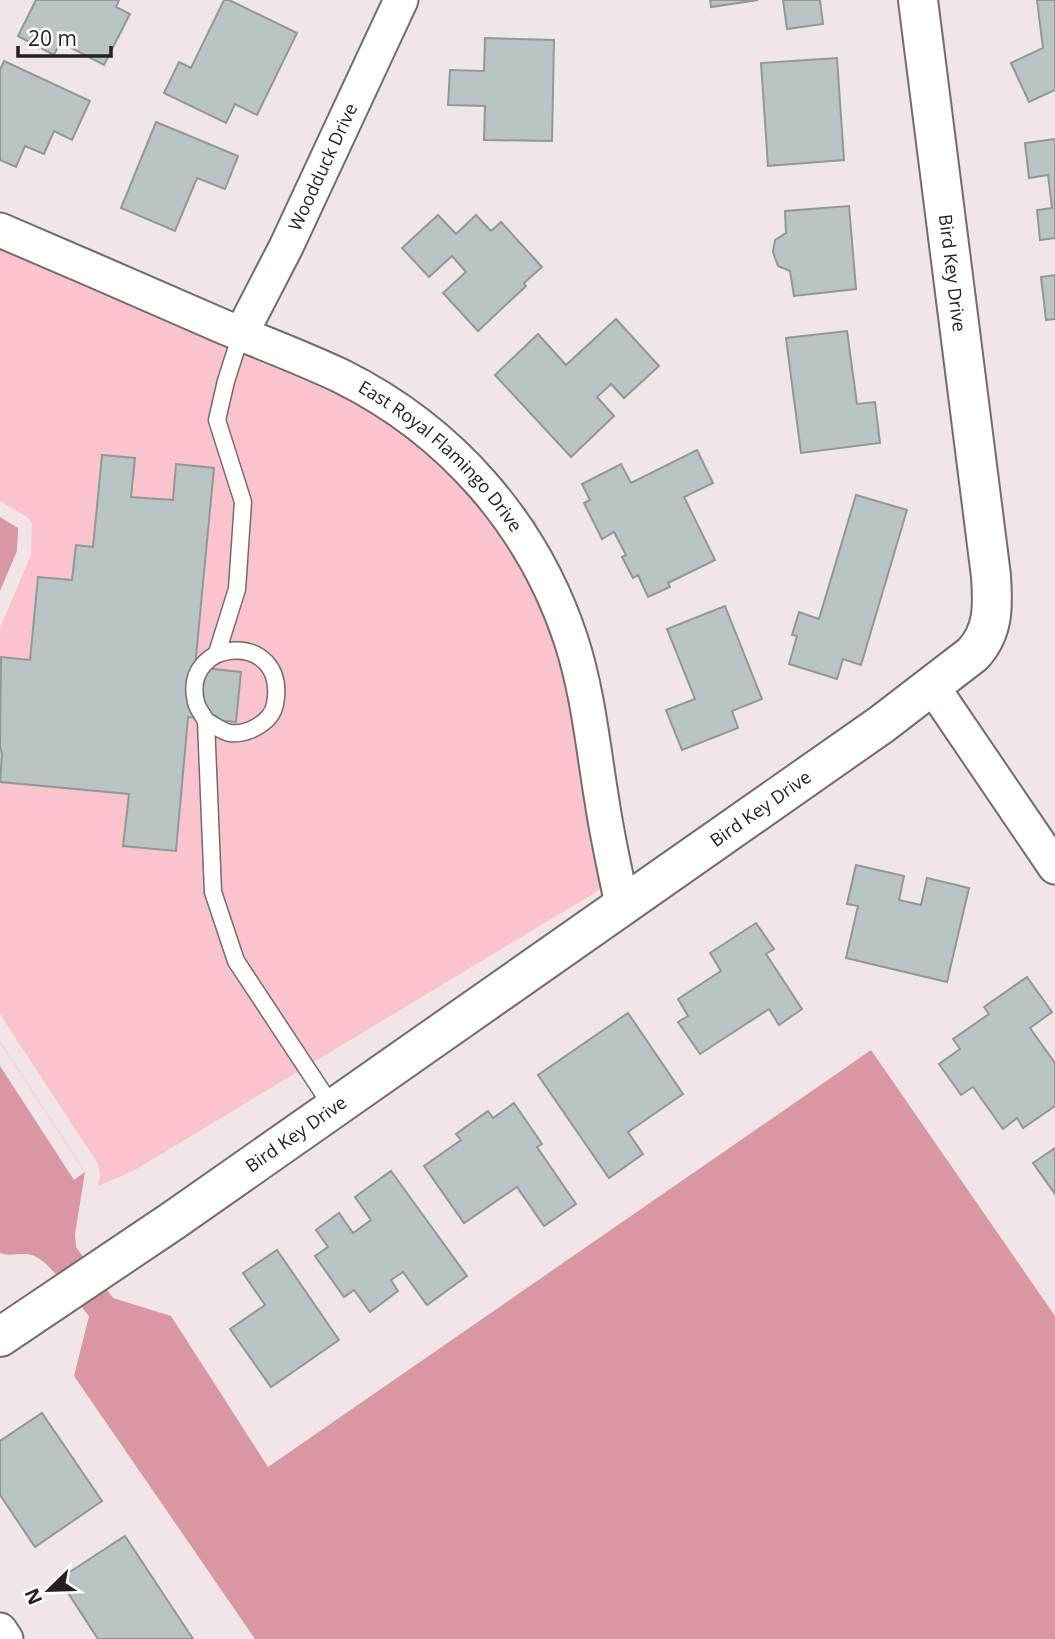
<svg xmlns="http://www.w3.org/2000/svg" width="1055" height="1639" font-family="'Open Sans',sans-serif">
<rect width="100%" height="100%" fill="#f1e5e7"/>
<!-- green -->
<path fill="#fbc3cd" d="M0,229L460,450L536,521L601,729L616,880L133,1171L98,1186L100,1173L98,1164L0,1014V628L31,555L32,523L27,517L0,501Z"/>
<!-- water -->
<g fill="#da96a3">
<path d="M0,517L18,528L17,551L0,591Z"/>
<path d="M0,1042L85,1172L75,1234L76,1247L113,1298L171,1316L268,1467L871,1050L1055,1316V1639H255L74,1376L89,1316C76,1301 51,1261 32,1255C22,1252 11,1257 0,1253Z"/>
</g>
<!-- pier -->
<path fill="#f1e5e7" d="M0,1042L85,1172L74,1180L0,1066Z"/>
<!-- building -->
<g fill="#b9c5c4" stroke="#8e9998" stroke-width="2">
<path d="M36,0H119L116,7L130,14L104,65L60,42L54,55L18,36Z"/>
<path d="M224,0H229L297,33L257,115L235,104L226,123L164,93L179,62L191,68Z"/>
<path d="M710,0H758L711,7Z"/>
<path d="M783,0H820L823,24L787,29Z"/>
<path d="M1037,0H1055V90L1029,102L1011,63L1043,48Z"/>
<path d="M485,38L554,40L552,141L484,140L485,106L448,105L450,70L484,71Z"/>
<path d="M837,58L844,160L768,166L761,63Z"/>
<path d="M4,61L90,101L72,140L54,131L44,154L25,146L16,167L0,160V70Z"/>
<path d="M156,122L238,156L225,189L197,178L175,231L121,208Z"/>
<path d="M1055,139V238L1040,240L1037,210L1052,208L1048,175L1029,178L1025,143Z"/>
<path d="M849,206L856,289L794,296L790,271L778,266L773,252L775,240L786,233L785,211Z"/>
<path d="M438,215L456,234L476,215L491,231L501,222L542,267L524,283L526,286L478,331L443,293L466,272L452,256L429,277L402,248Z"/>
<path d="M1055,275V319L1046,320L1041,277Z"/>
<path d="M616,319L659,366L624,398L611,384L597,397L614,416L571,457L495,375L538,334L566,365Z"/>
<path d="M847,331L857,404L875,402L880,443L801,453L786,338Z"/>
<path d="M697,450L713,483L684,497L715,560L668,583L670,587L648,597L638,575L633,578L622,557L626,555L614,532L602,539L584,503L590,500L582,484L621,464L631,483Z"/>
<path d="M102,455L135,458L131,497L173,500L176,464L214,468L195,667L241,672L236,722L188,717L176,851L123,846L129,794L0,782L2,754L0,746L1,657L30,660L38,577L72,580L76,545L93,547Z"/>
<path d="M856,495L907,510L861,665L843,659L837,679L789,664L797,636L792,635L799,612L819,619Z"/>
<path d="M725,606L762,699L732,711L738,728L682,750L666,710L695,699L667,629Z"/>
<path d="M856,865L904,876L899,900L921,905L927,878L969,888L947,982L846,958L858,906L847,904Z"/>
<path d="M756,923L774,949L766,954L802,1009L779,1025L769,1009L700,1054L678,1022L688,1016L678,999L721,971L710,953Z"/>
<path d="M1027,977L1052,1012L1030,1028L1055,1063V1106L1023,1128L1017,1118L1003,1129L973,1087L961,1095L939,1064L960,1049L953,1039L989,1014L984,1007Z"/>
<path d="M628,1013L683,1094L628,1132L643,1154L609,1178L538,1075Z"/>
<path d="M514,1103L542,1144L537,1147L576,1204L544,1226L517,1187L464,1223L424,1166L461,1140L456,1134L488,1111L493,1118Z"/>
<path d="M1055,1148V1194L1033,1163Z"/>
<path d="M391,1171L467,1276L427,1305L403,1272L391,1280L398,1291L370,1312L354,1290L344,1297L315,1256L328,1247L316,1230L339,1213L353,1233L371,1220L355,1197Z"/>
<path d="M277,1250L339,1340L271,1387L230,1329L265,1305L243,1273Z"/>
<path d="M42,1413L102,1501L35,1547L0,1495V1441Z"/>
<path d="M125,1536L193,1639H98L59,1579Z"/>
</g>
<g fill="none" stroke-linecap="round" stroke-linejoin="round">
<defs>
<g id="lane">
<path d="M217,653L237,589L243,502L217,420L226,381L241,334"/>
<path d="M206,721C213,724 222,732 230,733C248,735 272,722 275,704C289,629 180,637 196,702C197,708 203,715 206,721L213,892L236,961L333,1108"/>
</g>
<g id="street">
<path id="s1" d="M0,230C75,262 149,294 224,327C263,343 303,358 341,376C450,430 533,524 571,640C588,692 593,747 602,801C607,836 615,870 622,905"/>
<path id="s2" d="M241,334L286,247L401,0"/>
<path d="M932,686L1055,867"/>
<path d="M0,1630L6,1639"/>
</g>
<g id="secondary">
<path id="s3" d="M0,1337L174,1220L882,724L973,654C994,631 993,606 991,576L918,0"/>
</g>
</defs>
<!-- lane casing -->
<use href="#lane" stroke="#746b6c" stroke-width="19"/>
<!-- street casing -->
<use href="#street" stroke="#746b6c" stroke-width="37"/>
<!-- secondary casing -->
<use href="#secondary" stroke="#746b6c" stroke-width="42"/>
<!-- lane -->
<use href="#lane" stroke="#fff" stroke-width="16"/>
<!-- street -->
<use href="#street" stroke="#fff" stroke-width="33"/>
<!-- secondary -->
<use href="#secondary" stroke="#fff" stroke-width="38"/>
</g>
<g text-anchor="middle" stroke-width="6" stroke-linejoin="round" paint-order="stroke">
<!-- street labels -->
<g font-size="18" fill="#252121" stroke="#fff">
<text dy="6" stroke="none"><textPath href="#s2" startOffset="186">Woodduck Drive</textPath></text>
<text transform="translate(952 273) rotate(83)" y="6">Bird Key Drive</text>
<text dy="6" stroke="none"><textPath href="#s1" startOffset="500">East Royal Flamingo Drive</textPath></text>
<text dy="6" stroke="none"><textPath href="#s3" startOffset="926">Bird Key Drive</textPath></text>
<text dy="6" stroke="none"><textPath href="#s3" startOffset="359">Bird Key Drive</textPath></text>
</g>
</g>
<!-- north arrow -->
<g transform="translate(49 1590) rotate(247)" stroke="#ffffff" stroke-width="5" paint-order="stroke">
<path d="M0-5L12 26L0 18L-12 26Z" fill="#252121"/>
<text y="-10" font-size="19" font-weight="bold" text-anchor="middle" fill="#252121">N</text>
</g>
<!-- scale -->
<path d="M18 46v10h93v-10" fill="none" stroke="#252121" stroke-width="3.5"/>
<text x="28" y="46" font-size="21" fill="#252121" stroke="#ffffff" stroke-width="5" paint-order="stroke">20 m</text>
</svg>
